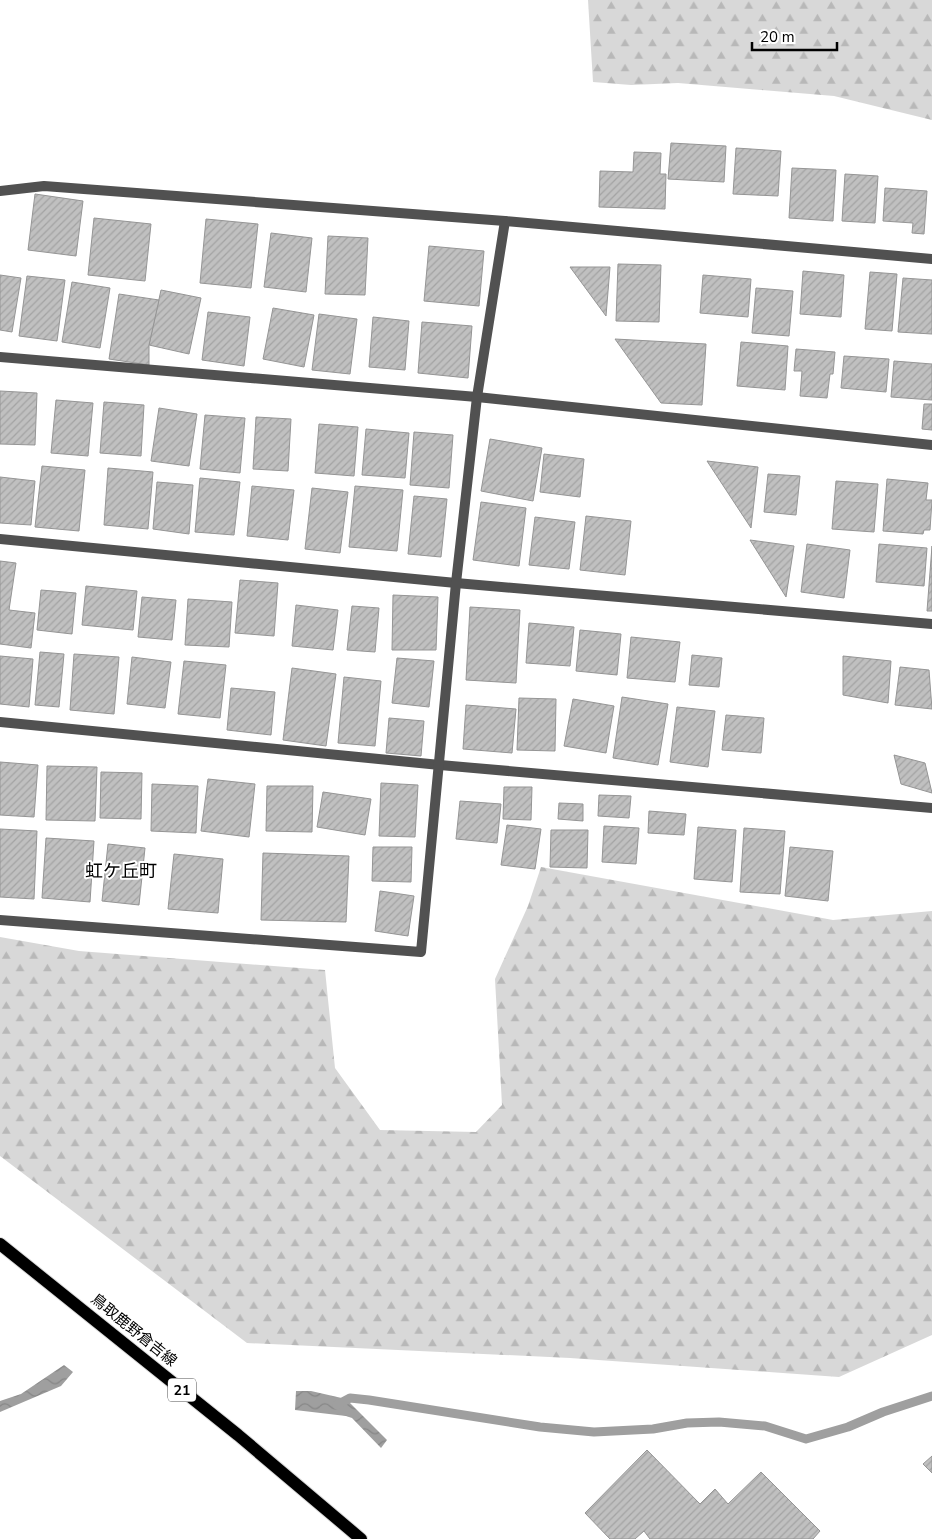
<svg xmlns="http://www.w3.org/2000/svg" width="932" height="1539" font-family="'Nunito Sans','Noto Sans JP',sans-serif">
<defs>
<pattern id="forest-firs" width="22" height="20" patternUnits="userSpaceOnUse" patternTransform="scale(1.25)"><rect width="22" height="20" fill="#d8d8d8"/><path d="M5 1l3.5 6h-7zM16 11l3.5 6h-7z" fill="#b8b8b8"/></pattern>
<pattern id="water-waves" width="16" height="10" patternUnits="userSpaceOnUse" patternTransform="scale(1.25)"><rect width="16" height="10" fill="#9f9f9f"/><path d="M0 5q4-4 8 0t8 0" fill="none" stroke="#878787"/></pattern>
<pattern id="building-hatch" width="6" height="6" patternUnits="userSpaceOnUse" patternTransform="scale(1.25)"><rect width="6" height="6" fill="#c0c0c0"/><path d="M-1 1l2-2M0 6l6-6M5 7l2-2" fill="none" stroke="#a3a3a3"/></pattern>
</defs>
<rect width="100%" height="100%" fill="#fff"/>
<!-- forest -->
<g fill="url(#forest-firs)">
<path d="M588,0H932V120L834,96L678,83L631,85L593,82Z"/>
<path d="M541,867L833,920L932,911V1335L839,1377L570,1358L247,1343L0,1156V937L79,951L325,970L335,1068L380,1130L476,1132L502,1105L495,979L528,906Z"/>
</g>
<!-- water -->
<g fill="url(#water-waves)">
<path d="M64,1365L73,1372L61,1386L0,1412V1401L21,1394Z"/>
<path d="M296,1391H311L346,1399L387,1440L381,1448L352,1418L346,1416L295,1410Z"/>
</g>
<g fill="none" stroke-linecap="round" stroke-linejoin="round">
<!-- stream -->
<path stroke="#9f9f9f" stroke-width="9" d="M337,1405L350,1398L369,1400L540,1427L594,1432L653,1429L687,1423L719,1422L765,1426L806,1439L848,1427L883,1412L932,1396"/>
</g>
<!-- building -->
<g fill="url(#building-hatch)" stroke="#959595">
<path d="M671,143L726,146L724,182L668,179Z"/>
<path d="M736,148L781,151L778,196L733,194Z"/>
<path d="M634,152L661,153L660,174H666L665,209L599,207L600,171L633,172Z"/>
<path d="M792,168L836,170L833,221L789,218Z"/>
<path d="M845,174L878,176L875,223L842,221Z"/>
<path d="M885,188L927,191L924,234L912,233L913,223L883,221Z"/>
<path d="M35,194L83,201L76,256L28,250Z"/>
<path d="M94,218L151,224L145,281L88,275Z"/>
<path d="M206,219L258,224L251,288L200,283Z"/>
<path d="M271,233L312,238L306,292L264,287Z"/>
<path d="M328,236L368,238L365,295L325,294Z"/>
<path d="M429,246L484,251L479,306L424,301Z"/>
<path d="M618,264L661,265L659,322L616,321Z"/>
<path d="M570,267H610L606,316Z"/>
<path d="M803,271L844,275L841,317L800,314Z"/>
<path d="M870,272L897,274L892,331L865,329Z"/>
<path d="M0,275L21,278L12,332L0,330Z"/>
<path d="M703,275L751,279L748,317L700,313Z"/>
<path d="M27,276L65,280L57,341L19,336Z"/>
<path d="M903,278L932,280V334L898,332Z"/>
<path d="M72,282L110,288L100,348L62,342Z"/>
<path d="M756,288L793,291L789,336L752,333Z"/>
<path d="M161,290L201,298L189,354L149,345Z"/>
<path d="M119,294L159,300L149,345V365L109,359Z"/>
<path d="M273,308L314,315L304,367L263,359Z"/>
<path d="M208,312L250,317L244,366L202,360Z"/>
<path d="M319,314L357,319L350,374L312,370Z"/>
<path d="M373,317L409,321L405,370L369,367Z"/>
<path d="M422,322L472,326L468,378L418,373Z"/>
<path d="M615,339L706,344L702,405L661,403Z"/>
<path d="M741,342L788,346L785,390L737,386Z"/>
<path d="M796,349L835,352L833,374H830L827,398L800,396L802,371H794Z"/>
<path d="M844,356L889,359L886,392L841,388Z"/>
<path d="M894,361L932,364V400L891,397Z"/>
<path d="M0,391L37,393L35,445L0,444Z"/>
<path d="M56,400L93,403L88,456L51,453Z"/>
<path d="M104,402L144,405L141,456L100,453Z"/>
<path d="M924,404H932V430L922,429Z"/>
<path d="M159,408L197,414L189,466L151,461Z"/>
<path d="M205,415L245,418L240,473L200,469Z"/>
<path d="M256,417L291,419L288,471L253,469Z"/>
<path d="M319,424L358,427L354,476L315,473Z"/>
<path d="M366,429L409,433L405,478L362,475Z"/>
<path d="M414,432L453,435L449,488L410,485Z"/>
<path d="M490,439L542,448L533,501L481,491Z"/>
<path d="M544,454L584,459L580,497L540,492Z"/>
<path d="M707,461L758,467L751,528Z"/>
<path d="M42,466L85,470L79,531L35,527Z"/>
<path d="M108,468L153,472L148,529L104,525Z"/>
<path d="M768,474L800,476L796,515L764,512Z"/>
<path d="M0,477L35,481L31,525L0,523Z"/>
<path d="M200,478L240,482L234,535L195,532Z"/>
<path d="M887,479L928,483L926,500H932L930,530H924L923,534L883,531Z"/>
<path d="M836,481L878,484L874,532L832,529Z"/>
<path d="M157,482L193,485L189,534L153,529Z"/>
<path d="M252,486L294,490L288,540L247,536Z"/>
<path d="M355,486L403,490L397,551L349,547Z"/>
<path d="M312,488L348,492L340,553L305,549Z"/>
<path d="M414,496L447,499L441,557L408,554Z"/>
<path d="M481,502L526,508L519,566L473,560Z"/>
<path d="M586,516L631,521L625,575L580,570Z"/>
<path d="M535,517L575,522L569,569L529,565Z"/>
<path d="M750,540L794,546L786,597Z"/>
<path d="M807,544L850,550L844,598L801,592Z"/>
<path d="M879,544L927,548L924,586L876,582Z"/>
<path d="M932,546V611H927Z"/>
<path d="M0,561L16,563L9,610L35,613L31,648L0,644Z"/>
<path d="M240,580L278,583L274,636L235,633Z"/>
<path d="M86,586L137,591L133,630L82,625Z"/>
<path d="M41,590L76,593L72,634L37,630Z"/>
<path d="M393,595L438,597L436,650H392Z"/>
<path d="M142,597L176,600L172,640L138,637Z"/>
<path d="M188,599L232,602L229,647L185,645Z"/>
<path d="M296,605L338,610L333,650L292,646Z"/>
<path d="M352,606L379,608L375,652L347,650Z"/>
<path d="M470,607L520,610L516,683L466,680Z"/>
<path d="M529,623L574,627L570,666L526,663Z"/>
<path d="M580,630L621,634L617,675L576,671Z"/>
<path d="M631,637L680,642L675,682L627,678Z"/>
<path d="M40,652L64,654L59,707L35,705Z"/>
<path d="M74,654L119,657L114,714L70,710Z"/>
<path d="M692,655L722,658L719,687L689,685Z"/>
<path d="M0,656L33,659L29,707L0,704Z"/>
<path d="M843,656L891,661L888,703L843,695Z"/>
<path d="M132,657L171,662L165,708L127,704Z"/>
<path d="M397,658L434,661L429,707L392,703Z"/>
<path d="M184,661L226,665L220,718L178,714Z"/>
<path d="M900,667L929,670L932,709L895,705Z"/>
<path d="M292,668L336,674L326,746L283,740Z"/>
<path d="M344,677L381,681L375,746L338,743Z"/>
<path d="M231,688L275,692L271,735L227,730Z"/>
<path d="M622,697L668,704L658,765L613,758Z"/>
<path d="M519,698L556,699L555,751L517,750Z"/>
<path d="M573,699L614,706L606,753L564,746Z"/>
<path d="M466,705L516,709L512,753L463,749Z"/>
<path d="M677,707L715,711L708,767L670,762Z"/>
<path d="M726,715L764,718L761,753L722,750Z"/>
<path d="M389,718L424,721L421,756L386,753Z"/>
<path d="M894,755L925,763L932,793L901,784Z"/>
<path d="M0,762L38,765L34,817L0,815Z"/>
<path d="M47,766L97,767L95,821L46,820Z"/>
<path d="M101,772L142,773L141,819L100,818Z"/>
<path d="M208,779L255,784L249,837L201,831Z"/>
<path d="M381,783L418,785L415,837L379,836Z"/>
<path d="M152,784L198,786L196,833L151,831Z"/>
<path d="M267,786H313L312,832L266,831Z"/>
<path d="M504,787H532L531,820L503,819Z"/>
<path d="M323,792L371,799L365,835L317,827Z"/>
<path d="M599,795L631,796L629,818L598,816Z"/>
<path d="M460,801L501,804L497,843L456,839Z"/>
<path d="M559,803L583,804V821L558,819Z"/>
<path d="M649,811L686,814L684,835L648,833Z"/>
<path d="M507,825L541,829L535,869L501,865Z"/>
<path d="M604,826L639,828L636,864L602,862Z"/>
<path d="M698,827L736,830L732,882L694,879Z"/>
<path d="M744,828L785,831L780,894L740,892Z"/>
<path d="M0,829L37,831L34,899L0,897Z"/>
<path d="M551,830H588L587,868L550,867Z"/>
<path d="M46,838L94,841L90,902L42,898Z"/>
<path d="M108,844L145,848L139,905L102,901Z"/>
<path d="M373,847H412L411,882L372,881Z"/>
<path d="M790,847L833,851L828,901L785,896Z"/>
<path d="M263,853L349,856L346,922L261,920Z"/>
<path d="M174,854L223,859L218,913L168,909Z"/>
<path d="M380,891L414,896L408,936L375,931Z"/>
<path d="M647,1450L700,1504L715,1489L728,1504L761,1472L820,1531L813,1539H650L644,1531L635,1539H610L585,1513Z"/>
<path d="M932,1456V1473L923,1464Z"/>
</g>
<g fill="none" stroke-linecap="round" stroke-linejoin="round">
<defs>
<path id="primary" d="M0,1244L238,1435L361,1539"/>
</defs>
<!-- primary casing -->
<use href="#primary" stroke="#dbdbdb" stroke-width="14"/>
<!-- minor -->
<g stroke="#515151" stroke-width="10">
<path d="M0,191L44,186L505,221L932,259"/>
<path d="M0,357L477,397L932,445"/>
<path d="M0,539L456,583L932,624"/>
<path d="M0,722L440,765L932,808"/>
<path d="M0,920L421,952L456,583L477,397L505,221"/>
</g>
<!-- primary -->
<use href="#primary" stroke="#000" stroke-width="12"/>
</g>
<g text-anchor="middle" stroke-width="4" stroke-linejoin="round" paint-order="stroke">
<!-- shield labels -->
<rect fill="#fff" stroke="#4c4c4c" stroke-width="1" x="168" y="1378.5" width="28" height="23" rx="4"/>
<g font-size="14" font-weight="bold" fill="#000">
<text x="182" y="1395">21</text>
</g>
<!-- street labels -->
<g font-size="15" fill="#000" stroke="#fff">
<text transform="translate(134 1330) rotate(39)" y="5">鳥取鹿野倉吉線</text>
</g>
<!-- quarter labels -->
<g font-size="18" fill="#000" stroke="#fff">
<text x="121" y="877">虹ケ丘町</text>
</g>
</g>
<!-- scale -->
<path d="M752 42v8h85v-8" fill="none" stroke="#000000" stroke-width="2.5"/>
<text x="760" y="42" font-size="15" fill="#000000" stroke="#ffffff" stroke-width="4" paint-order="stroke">20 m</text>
</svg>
